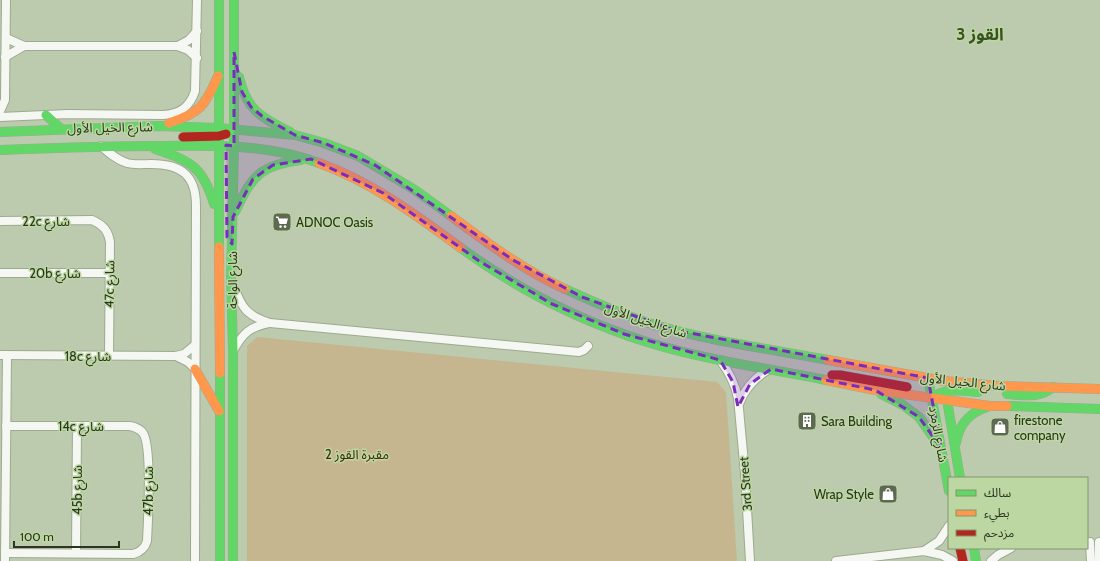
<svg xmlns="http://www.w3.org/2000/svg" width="1100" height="561" font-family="Cabin,'Noto Sans Arabic',sans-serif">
<rect width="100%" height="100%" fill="#bccaae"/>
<!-- green -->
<path fill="#c5b690" d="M257,337L717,382L726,392L737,561H247V346Z"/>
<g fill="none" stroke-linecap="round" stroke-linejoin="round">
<defs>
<g id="street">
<path d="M6,38L24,46H178L188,50L197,58"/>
<path d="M178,46L189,40L197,31"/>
<path d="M5,57L24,46"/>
<path d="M0,111L5,100L6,0"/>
<path d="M0,117L68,114L163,115C180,114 190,107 195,91L197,0"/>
<path d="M101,146C109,153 117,160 127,163C134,165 143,164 151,164C181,164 196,175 196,206L195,561"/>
<path d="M0,221L92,220C103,225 108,230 110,242L109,356"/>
<path d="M0,273H110"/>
<path d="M234,287C242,309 248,316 270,323L579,352L584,350L588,346"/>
<path d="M234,349C244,332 250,327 269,323"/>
<path d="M0,355L176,356L184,354L195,345"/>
<path d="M176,356L188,362L195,369"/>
<path d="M720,360C729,372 735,383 738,398L745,474L750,561"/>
<path d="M739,404C745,388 755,377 770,369"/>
<path d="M1090,542L1091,561"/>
<path d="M924,551L939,541L949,526"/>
<path d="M5,553L133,554C141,552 145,548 147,541C148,522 152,446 143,433C140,429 135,427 130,426H6"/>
<path d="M76,553L77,427"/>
<path d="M5,561L7,355"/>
<path d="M836,561L924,551L942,555L953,561"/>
<path d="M991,561L998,555L1011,548"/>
<path d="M1099,561V542"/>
</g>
<g id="fast">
<path d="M219,0V247"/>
<path d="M239,77C247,111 261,117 290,132"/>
<path d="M46,115L61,129"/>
<path d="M0,132L159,126L219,128L295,135L324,143L358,156L415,190L451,216"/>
<path d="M155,149C191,161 203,167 214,204"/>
<path d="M0,150C53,148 106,146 159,146C213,145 267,144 319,163"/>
<path d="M235,212C252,176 260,165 301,160"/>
<path d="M461,248C517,289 581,321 647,342C705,360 766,368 826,380"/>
<path d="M565,289C594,302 622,315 652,324C708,341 771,349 828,360"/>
<path d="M220,373V561"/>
<path d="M928,378L949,491"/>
<path d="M881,394L903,405L919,417L938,444"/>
<path d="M946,394L960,478"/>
<path d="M1007,394C1024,395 1039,399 1053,387"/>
<path d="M932,398C945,387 962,391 978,392"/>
<path d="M1007,406L1100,409"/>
<path d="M956,443C959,424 969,413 987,407"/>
<path d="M974,548L976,561"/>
<path d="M233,561V351L231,278L234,146V0"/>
</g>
<g id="slow">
<path d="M169,123C200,113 205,106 218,76"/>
<path d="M319,163C372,182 416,215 461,248"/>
<path d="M451,216C486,242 525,271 565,289"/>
<path d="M219,247L220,373"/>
<path d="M828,360L944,381L999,386L1100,389"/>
<path d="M195,369L219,411"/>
<path d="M826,380L875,390L990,406H1007"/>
</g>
<g id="jam">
<path d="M183,137L219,136L226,134"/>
<path d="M832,375H840L907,387"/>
<path d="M960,548L963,561"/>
</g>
</defs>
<!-- street casing -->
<use href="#street" stroke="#9ea993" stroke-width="10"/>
<!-- fast casing -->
<use href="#fast" stroke="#9ea993" stroke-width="10"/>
<!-- slow casing -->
<use href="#slow" stroke="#9ea993" stroke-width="10"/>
<!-- jam casing -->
<use href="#jam" stroke="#9ea993" stroke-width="10"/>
<!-- street -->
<use href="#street" stroke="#f5f7f3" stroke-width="8"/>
<!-- fast -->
<use href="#fast" stroke="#63d668" stroke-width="9"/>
<!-- slow -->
<use href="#slow" stroke="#ff974d" stroke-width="9"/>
<!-- jam -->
<use href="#jam" stroke="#b3261e" stroke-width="9"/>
</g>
<!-- marked area -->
<path fill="#7b2cbf" fill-opacity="0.2" stroke="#7b2cbf" stroke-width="3" stroke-dasharray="8 5" stroke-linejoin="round" d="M234,52L242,92L251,107L262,116L295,135L324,143L375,165L513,260L582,297L674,330L928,378L941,448L919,417L875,390L771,369L750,384L738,407L733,382L720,360L624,334L552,304L479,261L383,193L311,159L273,165L253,179L233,217L232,244L227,237L226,145L234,146Z"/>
<!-- icons -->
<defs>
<symbol id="supermarket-square" viewBox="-11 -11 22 22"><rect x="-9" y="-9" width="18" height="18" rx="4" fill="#5e6952" stroke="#bcd7a1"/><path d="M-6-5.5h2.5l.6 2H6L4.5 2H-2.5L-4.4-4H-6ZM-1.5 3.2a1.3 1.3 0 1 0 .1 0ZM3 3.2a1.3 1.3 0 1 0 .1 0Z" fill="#fff"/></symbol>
<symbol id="building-square" viewBox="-11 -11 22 22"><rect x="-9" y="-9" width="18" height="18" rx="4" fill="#5e6952" stroke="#bcd7a1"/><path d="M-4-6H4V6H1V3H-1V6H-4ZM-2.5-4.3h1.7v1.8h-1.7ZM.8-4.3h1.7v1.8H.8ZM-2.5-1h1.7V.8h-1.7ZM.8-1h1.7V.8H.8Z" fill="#fff"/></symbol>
<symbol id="shop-square" viewBox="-11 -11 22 22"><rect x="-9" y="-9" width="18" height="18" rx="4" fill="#5e6952" stroke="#bcd7a1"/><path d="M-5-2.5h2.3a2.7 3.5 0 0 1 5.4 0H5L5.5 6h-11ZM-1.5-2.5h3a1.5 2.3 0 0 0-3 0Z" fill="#fff"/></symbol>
</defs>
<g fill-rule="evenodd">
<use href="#supermarket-square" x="271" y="211" width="22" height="22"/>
<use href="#building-square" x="796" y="410" width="22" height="22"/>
<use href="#shop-square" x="989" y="416" width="22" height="22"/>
<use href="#shop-square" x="877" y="483" width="22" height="22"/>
</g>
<g text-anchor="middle" stroke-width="3" stroke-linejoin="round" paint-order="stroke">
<!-- street labels -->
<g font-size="13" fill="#2b3520" stroke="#bcd7a1">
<text transform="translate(110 127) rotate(-1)" y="5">شارع الخيل الأول</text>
<text x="46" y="226">22c شارع</text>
<text x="55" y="278">20b شارع</text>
<text transform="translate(232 280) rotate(-90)" y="5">شارع الواحة</text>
<text transform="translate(109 284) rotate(-89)" y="5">47c شارع</text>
<text transform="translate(646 320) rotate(18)" y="5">شارع الخيل الأول</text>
<text x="88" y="361">18c شارع</text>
<text transform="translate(963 381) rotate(6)" y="5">شارع الخيل الأول</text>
<text x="81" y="431">14c شارع</text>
<text transform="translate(939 434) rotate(80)" y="5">شارع الزمرد</text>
<text transform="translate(745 484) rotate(-94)" y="5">3rd Street</text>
<text transform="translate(77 490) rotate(-90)" y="5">45b شارع</text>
<text transform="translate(148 491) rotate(-90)" y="5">47b شارع</text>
</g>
<!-- poi labels -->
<g font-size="13" fill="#2b3520" stroke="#bcd7a1" text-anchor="start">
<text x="296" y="227">ADNOC Oasis</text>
<text x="1014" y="425">firestone<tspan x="1014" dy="15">company</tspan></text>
<text x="821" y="426">Sara Building</text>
<text x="874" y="499" text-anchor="end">Wrap Style</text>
</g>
<!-- park labels -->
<g font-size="13" fill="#422905" stroke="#bcd7a1">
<text x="357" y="459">مقبرة القوز 2</text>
</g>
<!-- district labels -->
<g font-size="17" font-weight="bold" fill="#3a5120" stroke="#bcd7a1">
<text x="980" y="40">القوز 3</text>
</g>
</g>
<!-- legend -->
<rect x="948" y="477" width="140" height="72" fill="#bcd7a1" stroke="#82966d"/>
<rect x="956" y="490" width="20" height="6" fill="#63d668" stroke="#82966d"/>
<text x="984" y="497" font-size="12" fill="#2b3520">سالك</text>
<rect x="956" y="510" width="20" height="6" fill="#ff974d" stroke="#82966d"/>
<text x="984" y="517" font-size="12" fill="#2b3520">بطيء</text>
<rect x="956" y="530" width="20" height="6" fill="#b3261e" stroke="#82966d"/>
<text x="984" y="537" font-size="12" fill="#2b3520">مزدحم</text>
<!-- scale -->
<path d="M14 541v6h105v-6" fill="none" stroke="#2b3520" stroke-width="2"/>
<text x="20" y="541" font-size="12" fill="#2b3520" stroke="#bcd7a1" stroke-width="3" paint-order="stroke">100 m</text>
</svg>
